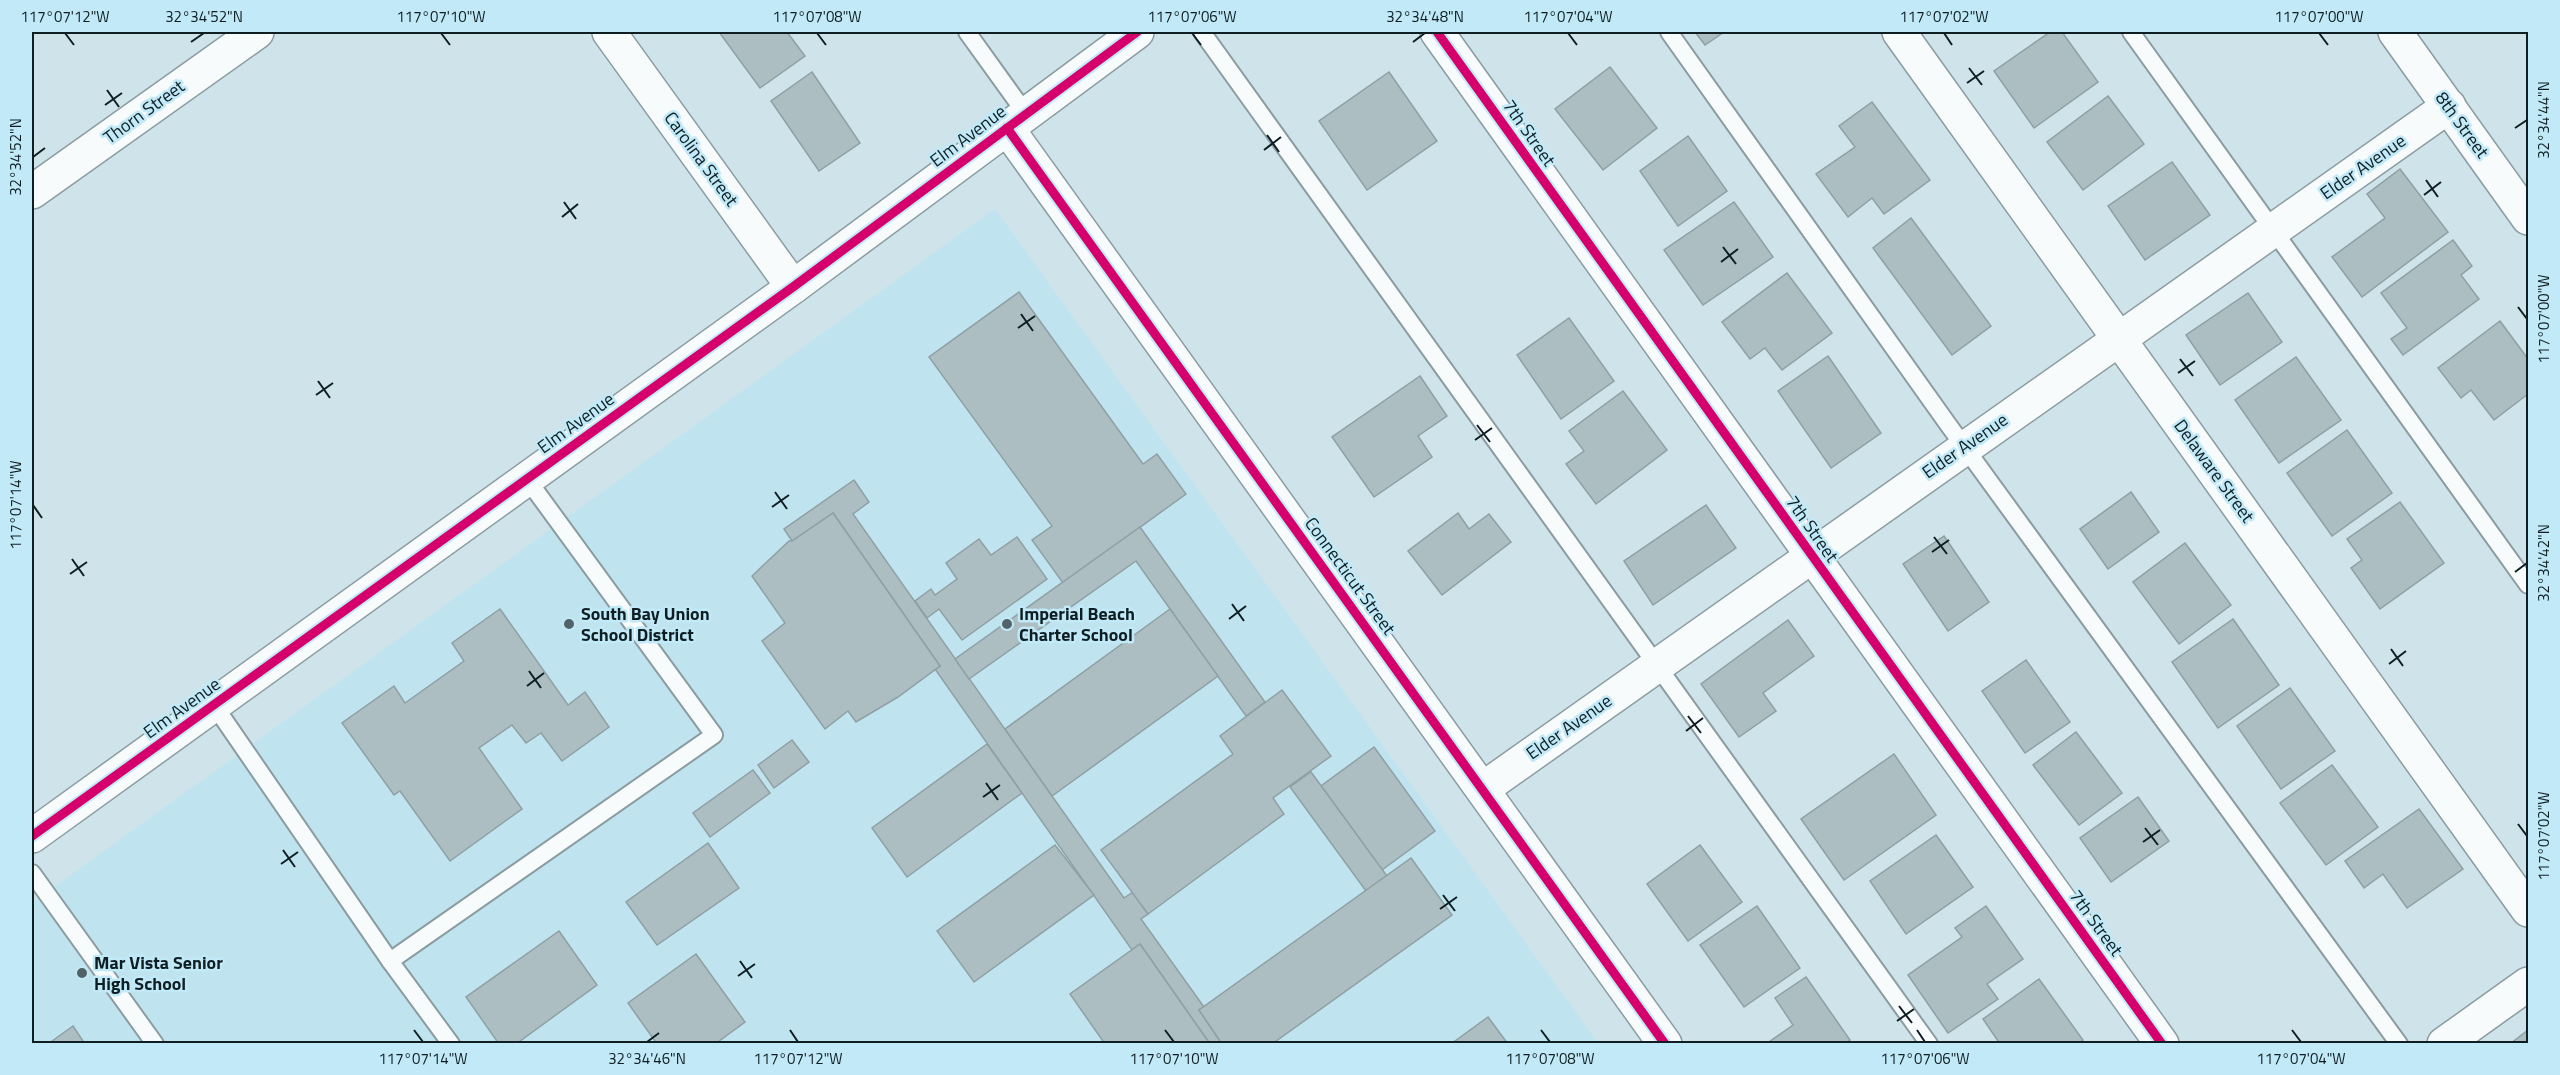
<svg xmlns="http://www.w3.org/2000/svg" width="2560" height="1075" font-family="'Titillium Web',sans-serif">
<rect width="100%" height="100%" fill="#cee3ea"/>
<!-- built -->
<path fill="#bfe4f0" d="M995,209L1598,1043H32V903Z"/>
<!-- building -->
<g fill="#acbec1" stroke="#8fa0a4" stroke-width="1.5">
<path d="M719,32H787L805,56L760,88Z"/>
<path d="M1695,32H1724L1705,45Z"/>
<path d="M2050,32H2062L2098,82L2034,128L1994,71Z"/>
<path d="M1610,67L1657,128L1603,170L1555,109Z"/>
<path d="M812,72L860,143L819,171L771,101Z"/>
<path d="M1389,72L1437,141L1367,190L1319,121Z"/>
<path d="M2108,96L2144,144L2083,190L2047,142Z"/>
<path d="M1872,102L1930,180L1884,214L1872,198L1848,217L1816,174L1855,147L1839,126Z"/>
<path d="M1688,136L1727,191L1678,226L1640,171Z"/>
<path d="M2172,162L2210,215L2145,260L2108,206Z"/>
<path d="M2400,169L2448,232L2362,297L2332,257L2385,218L2367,194Z"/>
<path d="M1734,202L1773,257L1703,305L1664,250Z"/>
<path d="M1911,218L1991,326L1952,355L1873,248Z"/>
<path d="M2453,240L2472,266L2461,275L2479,299L2403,355L2391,339L2407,328L2381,293Z"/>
<path d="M1787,273L1832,333L1782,370L1765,348L1750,359L1722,322Z"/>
<path d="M1019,292L1143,464L1157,454L1186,494L1063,583L1032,540L1052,526L929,357Z"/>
<path d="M2248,293L2282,342L2220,385L2186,335Z"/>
<path d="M1569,318L1614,381L1561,419L1517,355Z"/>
<path d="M2500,321L2528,359V394L2494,420L2471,390L2461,398L2438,368Z"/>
<path d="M1828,356L1881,433L1831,468L1778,391Z"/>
<path d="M2296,357L2341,420L2279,463L2235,400Z"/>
<path d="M1420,376L1447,416L1418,436L1432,457L1374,497L1332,437Z"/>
<path d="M1623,391L1667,450L1596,504L1566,464L1584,451L1569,431Z"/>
<path d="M2347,430L2392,493L2332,536L2287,473Z"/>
<path d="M854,480L869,502L853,514L1124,898L1133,892L1148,914L1141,919L1204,1007L1199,1010L1222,1044H1210L1140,944L1132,950L935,669L940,666L833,513L792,541L784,529Z"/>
<path d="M2131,492L2159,532L2108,569L2080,529Z"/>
<path d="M2400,502L2444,563L2380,609L2351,568L2362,560L2347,539Z"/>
<path d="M1706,505L1736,548L1653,605L1624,561Z"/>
<path d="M833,513L940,666L898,697L856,722L848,711L825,729L762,641L785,623L752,576L789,541H792Z"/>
<path d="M1458,513L1469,529L1489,514L1511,542L1442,595L1408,551Z"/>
<path d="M1140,527L1265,702L1246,716L1136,561L969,679L955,659Z"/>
<path d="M1944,536L1989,602L1948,631L1903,564Z"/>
<path d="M1017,537L1047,579L962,640L939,609L927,618L915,601L931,589L935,595L957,579L946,563L979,539L991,555Z"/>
<path d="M2185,543L2231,605L2179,644L2133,582Z"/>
<path d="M500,609L568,705L585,692L609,727L562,761L541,733L526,743L512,725L479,748L522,809L450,861L400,791L394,795L342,723L394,686L405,703L464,661L452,643Z"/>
<path d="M1170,609L1218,676L1052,796L1005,729Z"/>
<path d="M2233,619L2279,685L2218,728L2172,662Z"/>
<path d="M1788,620L1814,656L1763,693L1776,711L1739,737L1701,684Z"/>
<path d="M2026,660L2070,722L2025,753L1982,691Z"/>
<path d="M2290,688L2335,751L2281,789L2237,726Z"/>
<path d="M1282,690L1331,756L1273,798L1284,814L1148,914L1101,850L1233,754L1220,736Z"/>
<path d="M2076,732L2122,793L2079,825L2033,765Z"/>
<path d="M792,740L809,762L774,788L758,765Z"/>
<path d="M987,744L1022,793L907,877L872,828Z"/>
<path d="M1374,747L1435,831L1382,870L1321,786Z"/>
<path d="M1894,754L1936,815L1844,880L1801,819Z"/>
<path d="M2332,765L2378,827L2326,865L2280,803Z"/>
<path d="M753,770L770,793L710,837L693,813Z"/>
<path d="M1311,772L1387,876L1366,891L1290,787Z"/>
<path d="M2138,797L2169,841L2111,882L2080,838Z"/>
<path d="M2419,809L2463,869L2407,908L2383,874L2364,888L2345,861Z"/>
<path d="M1936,835L1973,887L1906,934L1870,881Z"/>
<path d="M708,843L739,888L657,945L626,902Z"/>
<path d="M1055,845L1094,895L974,982L937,931Z"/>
<path d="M1700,845L1742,902L1688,941L1647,884Z"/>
<path d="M1411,858L1452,915L1272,1044H1222L1199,1010Z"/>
<path d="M1757,906L1800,968L1744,1007L1700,945Z"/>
<path d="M1986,906L2023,959L1987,984L1998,999L1948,1033L1908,975L1962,937L1955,928Z"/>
<path d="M559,931L597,985L516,1044H499L466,997Z"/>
<path d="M1140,944L1210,1044H1105L1070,994Z"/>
<path d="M696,954L745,1022L715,1044H657L628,1003Z"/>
<path d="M1806,977L1850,1040L1845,1044H1766L1793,1025L1775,998Z"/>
<path d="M2039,979L2083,1040L2078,1044H2000L1983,1019Z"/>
<path d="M1488,1017L1508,1044H1451Z"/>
<path d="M73,1026L85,1044H48Z"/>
<path d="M2528,1030V1044H2510Z"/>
</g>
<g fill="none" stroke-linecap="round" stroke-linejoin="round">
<defs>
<g id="lane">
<path d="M967,32L1026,114"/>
<path d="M1202,32L1929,1044"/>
<path d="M1669,32L1947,423L2399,1044"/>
<path d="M2131,32L2528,585"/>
<path d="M214,705L390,961L451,1044"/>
<path d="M32,873L155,1044"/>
<path d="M390,961L714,735L527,479"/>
</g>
<g id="street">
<path d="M1437,32L2162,1044"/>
<path d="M1899,32L2528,910"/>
<path d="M2395,32L2528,218"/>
<path d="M32,192L257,32"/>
<path d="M1484,788L2449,106"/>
<path d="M2444,1044L2528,984"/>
</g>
<g id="secondary">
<path d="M609,32L793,287"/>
<path d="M1007,128L1665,1044"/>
<path d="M32,836L793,287L1137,32"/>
</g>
</defs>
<!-- lane casing -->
<use href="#lane" stroke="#8b9ca0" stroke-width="20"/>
<!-- street casing -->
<use href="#street" stroke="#8b9ca0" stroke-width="36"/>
<!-- secondary casing -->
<use href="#secondary" stroke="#8b9ca0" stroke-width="36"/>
<!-- lane -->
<use href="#lane" stroke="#f8fbfc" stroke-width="16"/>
<!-- street -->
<use href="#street" stroke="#f8fbfc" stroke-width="33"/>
<!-- secondary -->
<use href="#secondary" stroke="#f8fbfc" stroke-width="33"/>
<defs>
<g id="cycleway">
<path d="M1437,32L2162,1044"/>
<path d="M1007,128L1665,1044"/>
<path d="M32,836L793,287L1137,32"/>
</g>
</defs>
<!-- cycleway casing -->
<use href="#cycleway" stroke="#c1e9f7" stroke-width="13"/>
<!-- cycleway -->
<use href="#cycleway" stroke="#d6006c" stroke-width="9"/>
</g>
<!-- ticks -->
<path fill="none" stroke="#0e1e22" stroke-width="2" d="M65,33L74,45M441,33L450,45M817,33L826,45M1192,33L1201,45M1568,33L1577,45M1944,33L1952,45M2319,33L2328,45M191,42L204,33M1413,42L1425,33M1969,68L1982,85M1967,83L1984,71M107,90L119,107M105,105L122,93M2515,128L2527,120M1267,135L1279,152M1264,150L1281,137M33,157L45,148M2426,180L2438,197M2424,195L2441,182M564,202L576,219M562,217L578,204M1723,247L1736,264M1721,262L1738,249M2518,307L2527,319M1021,314L1033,331M1018,328L1035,316M2180,359L2193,376M2178,373L2195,361M318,381L330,398M316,395L333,383M1477,425L1490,442M1475,440L1492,428M775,492L787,509M33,505L42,518M772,507L789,495M1934,537L1947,554M1932,552L1949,540M72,559L84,576M2515,572L2527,563M70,574L87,562M1232,604L1244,621M1229,619L1246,606M2391,649L2403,666M2389,664L2406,651M529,671L541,688M527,686L544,673M1688,716L1701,733M1686,731L1703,718M986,783L998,800M983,797L1000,785M2518,824L2527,836M2145,828L2158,845M2143,842L2160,830M283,850L295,867M281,864L298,852M1443,895L1455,911M1440,909L1457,897M740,961L752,978M738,976L755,964M1899,1006L1912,1023M1897,1021L1914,1009M414,1030L423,1042M790,1030L798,1042M1165,1030L1174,1042M1541,1030L1550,1042M1917,1030L1925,1042M2292,1030L2301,1042M647,1042L659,1033"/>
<!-- markers -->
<g fill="#516368" stroke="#c1e9f7" stroke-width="2">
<circle cx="569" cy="624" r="6"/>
<circle cx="1007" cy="624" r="6"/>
<circle cx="82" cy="973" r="6"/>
</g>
<g text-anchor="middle" stroke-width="5" stroke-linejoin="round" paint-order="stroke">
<!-- street labels -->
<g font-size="18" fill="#0e1e22" stroke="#c1e9f7">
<text transform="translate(144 112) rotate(-36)" y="6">Thorn Street</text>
<text transform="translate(2462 125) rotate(54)" y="6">8th Street</text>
<text transform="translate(1529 133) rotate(55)" y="6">7th Street</text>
<text transform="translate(968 136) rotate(-37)" y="6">Elm Avenue</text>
<text transform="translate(701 159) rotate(54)" y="6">Carolina Street</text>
<text transform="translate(2363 167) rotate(-35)" y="6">Elder Avenue</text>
<text transform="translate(576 423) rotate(-36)" y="6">Elm Avenue</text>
<text transform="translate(1965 446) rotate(-35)" y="6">Elder Avenue</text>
<text transform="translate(2214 471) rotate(54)" y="6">Delaware Street</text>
<text transform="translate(1812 529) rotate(55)" y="6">7th Street</text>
<text transform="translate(1350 576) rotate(54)" y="6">Connecticut Street</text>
<text transform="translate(182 708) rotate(-36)" y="6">Elm Avenue</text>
<text transform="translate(1569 727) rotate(-35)" y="6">Elder Avenue</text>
<text transform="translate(2096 923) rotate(54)" y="6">7th Street</text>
</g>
<!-- poi labels -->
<g font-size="18" font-weight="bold" fill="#0e1e22" stroke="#c1e9f7" text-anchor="start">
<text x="581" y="620">South Bay Union<tspan x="581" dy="21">School District</tspan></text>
<text x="1019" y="620">Imperial Beach<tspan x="1019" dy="21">Charter School</tspan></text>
<text x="94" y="969">Mar Vista Senior<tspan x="94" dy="21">High School</tspan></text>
</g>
</g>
<!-- border -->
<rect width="2560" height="1075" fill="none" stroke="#c1e9f7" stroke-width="66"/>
<rect x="33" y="33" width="2494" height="1009" fill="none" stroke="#0e1e22" stroke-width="2"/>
<g font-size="15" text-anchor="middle" fill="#0e1e22">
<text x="65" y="22">117°07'12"W</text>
<text x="204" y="22">32°34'52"N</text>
<text x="441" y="22">117°07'10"W</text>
<text x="817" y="22">117°07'08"W</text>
<text x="1192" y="22">117°07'06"W</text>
<text x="1425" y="22">32°34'48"N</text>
<text x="1568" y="22">117°07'04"W</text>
<text x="1944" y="22">117°07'02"W</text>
<text x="2319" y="22">117°07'00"W</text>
<text transform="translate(2544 120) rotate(-90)" y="5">32°34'44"N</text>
<text transform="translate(16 157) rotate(-90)" y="5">32°34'52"N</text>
<text transform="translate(2544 319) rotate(-90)" y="5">117°07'00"W</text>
<text transform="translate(16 505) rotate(-90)" y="5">117°07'14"W</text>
<text transform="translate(2544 563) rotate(-90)" y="5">32°34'42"N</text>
<text transform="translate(2544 836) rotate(-90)" y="5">117°07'02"W</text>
<text x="423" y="1064">117°07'14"W</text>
<text x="647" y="1064">32°34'46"N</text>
<text x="798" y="1064">117°07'12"W</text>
<text x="1174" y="1064">117°07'10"W</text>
<text x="1550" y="1064">117°07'08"W</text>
<text x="1925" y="1064">117°07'06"W</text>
<text x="2301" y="1064">117°07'04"W</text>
</g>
</svg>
